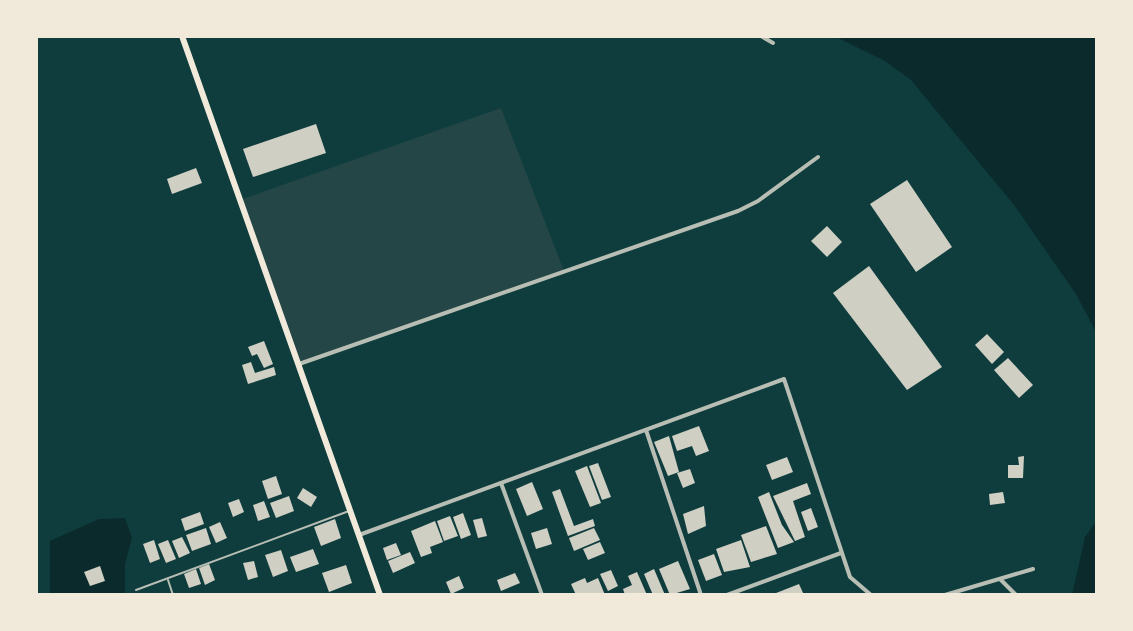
<svg xmlns="http://www.w3.org/2000/svg" width="1133" height="631" font-family="Manrope,sans-serif">
<rect width="100%" height="100%" fill="#0f3d3e"/>
<!-- green -->
<path fill="#244646" d="M501,108L564,271L299,364L240,200Z"/>
<!-- water -->
<g fill="#0a2a2b">
<path d="M834,36H1097V334L1076,294L1014,205L911,80L885,61Z"/>
<path d="M125,518L132,538L125,564V595H50V541L99,519Z"/>
<path d="M1097,520V595H1072L1085,537Z"/>
</g>
<!-- building -->
<g fill="#cfcfc3">
<path d="M316,124L326,153L253,177L243,149Z"/>
<path d="M196,168L202,183L172,194L167,179Z"/>
<path d="M907,180L952,247L916,272L870,204Z"/>
<path d="M827,226L842,242L827,257L811,241Z"/>
<path d="M869,266L942,367L907,390L833,293Z"/>
<path d="M987,334L1004,352L992,364L975,345Z"/>
<path d="M264,341L273,364L264,368L257,354L252,356L248,347Z"/>
<path d="M1008,358L1033,385L1019,398L994,370Z"/>
<path d="M251,362L255,373L274,367L276,375L248,384L242,365Z"/>
<path d="M699,426L709,451L696,456L692,446L677,451L672,436Z"/>
<path d="M669,436L679,472L668,476L654,442Z"/>
<path d="M1024,456L1023,478H1008V465H1019L1018,457Z"/>
<path d="M787,457L793,472L772,480L766,465Z"/>
<path d="M598,463L611,497L602,500L589,466Z"/>
<path d="M587,466L601,503L590,507L575,471Z"/>
<path d="M690,469L695,483L683,488L677,473Z"/>
<path d="M276,476L282,494L268,499L262,481Z"/>
<path d="M532,482L543,509L527,516L516,489Z"/>
<path d="M807,483L811,494L793,501L805,537L795,541L773,496Z"/>
<path d="M303,488L317,497L311,507L297,498Z"/>
<path d="M560,489L574,526L593,519L595,526L568,536L552,492Z"/>
<path d="M769,492L782,525L794,542L778,548L758,497Z"/>
<path d="M1003,492L1005,503L990,505L989,494Z"/>
<path d="M289,496L294,511L276,518L270,503Z"/>
<path d="M239,499L244,512L233,517L228,503Z"/>
<path d="M264,501L270,517L258,521L253,505Z"/>
<path d="M704,506L706,526L688,534L683,514Z"/>
<path d="M811,508L818,527L808,531L801,512Z"/>
<path d="M200,512L204,524L185,531L181,519Z"/>
<path d="M463,513L471,535L461,539L453,517Z"/>
<path d="M450,516L458,536L444,541L437,521Z"/>
<path d="M482,518L487,536L478,538L473,520Z"/>
<path d="M335,519L341,538L321,546L314,527Z"/>
<path d="M435,521L443,542L430,547L432,553L421,557L411,531Z"/>
<path d="M220,522L227,538L216,543L209,527Z"/>
<path d="M766,526L777,554L751,562L741,535Z"/>
<path d="M206,528L211,544L192,551L186,535Z"/>
<path d="M547,528L552,544L536,549L531,533Z"/>
<path d="M594,528L600,540L574,551L569,538Z"/>
<path d="M182,537L190,553L179,558L172,541Z"/>
<path d="M154,540L160,559L150,563L143,544Z"/>
<path d="M168,540L176,559L166,563L158,544Z"/>
<path d="M741,540L750,567L724,572L716,549Z"/>
<path d="M600,542L605,553L588,560L583,549Z"/>
<path d="M396,543L401,555L387,560L383,548Z"/>
<path d="M313,549L319,564L296,572L290,557Z"/>
<path d="M281,550L288,571L273,577L265,555Z"/>
<path d="M410,552L415,563L393,573L388,561Z"/>
<path d="M714,554L722,575L706,581L698,560Z"/>
<path d="M254,561L258,577L248,580L243,563Z"/>
<path d="M678,561L690,589L670,595L659,569Z"/>
<path d="M209,564L215,580L205,585L199,568Z"/>
<path d="M346,565L352,583L329,592L322,573Z"/>
<path d="M100,566L105,581L90,586L84,572Z"/>
<path d="M196,569L201,584L189,588L184,574Z"/>
<path d="M654,569L665,595H653L644,574Z"/>
<path d="M611,570L618,586L608,591L600,574Z"/>
<path d="M637,572L647,595H625L623,589L632,585L628,576Z"/>
<path d="M515,573L520,583L501,591L497,580Z"/>
<path d="M459,576L464,588L451,594L446,582Z"/>
<path d="M585,578L587,583L598,578L605,595H576L571,584Z"/>
<path d="M799,584L804,595H771Z"/>
</g>
<g fill="none" stroke-linecap="round" stroke-linejoin="round">
<!-- service -->
<g stroke="#b8beb3" stroke-width="2">
<path d="M168,580L173,595"/>
<path d="M136,590L349,511"/>
</g>
<!-- minor -->
<g stroke="#b8beb3" stroke-width="4">
<path d="M761,36L773,43"/>
<path d="M299,364L738,211L758,201L818,157"/>
<path d="M646,430L701,595"/>
<path d="M501,483L542,595"/>
<path d="M359,535L784,379L850,577L871,595"/>
<path d="M1001,580L1016,595"/>
<path d="M727,595L841,553"/>
<path d="M945,595L1033,569"/>
</g>
<!-- secondary -->
<path stroke="#f1e9da" stroke-width="6" d="M182,36L380,595"/>
</g>
<!-- border -->
<rect width="1133" height="631" fill="none" stroke="#f1e9da" stroke-width="76"/>
</svg>
